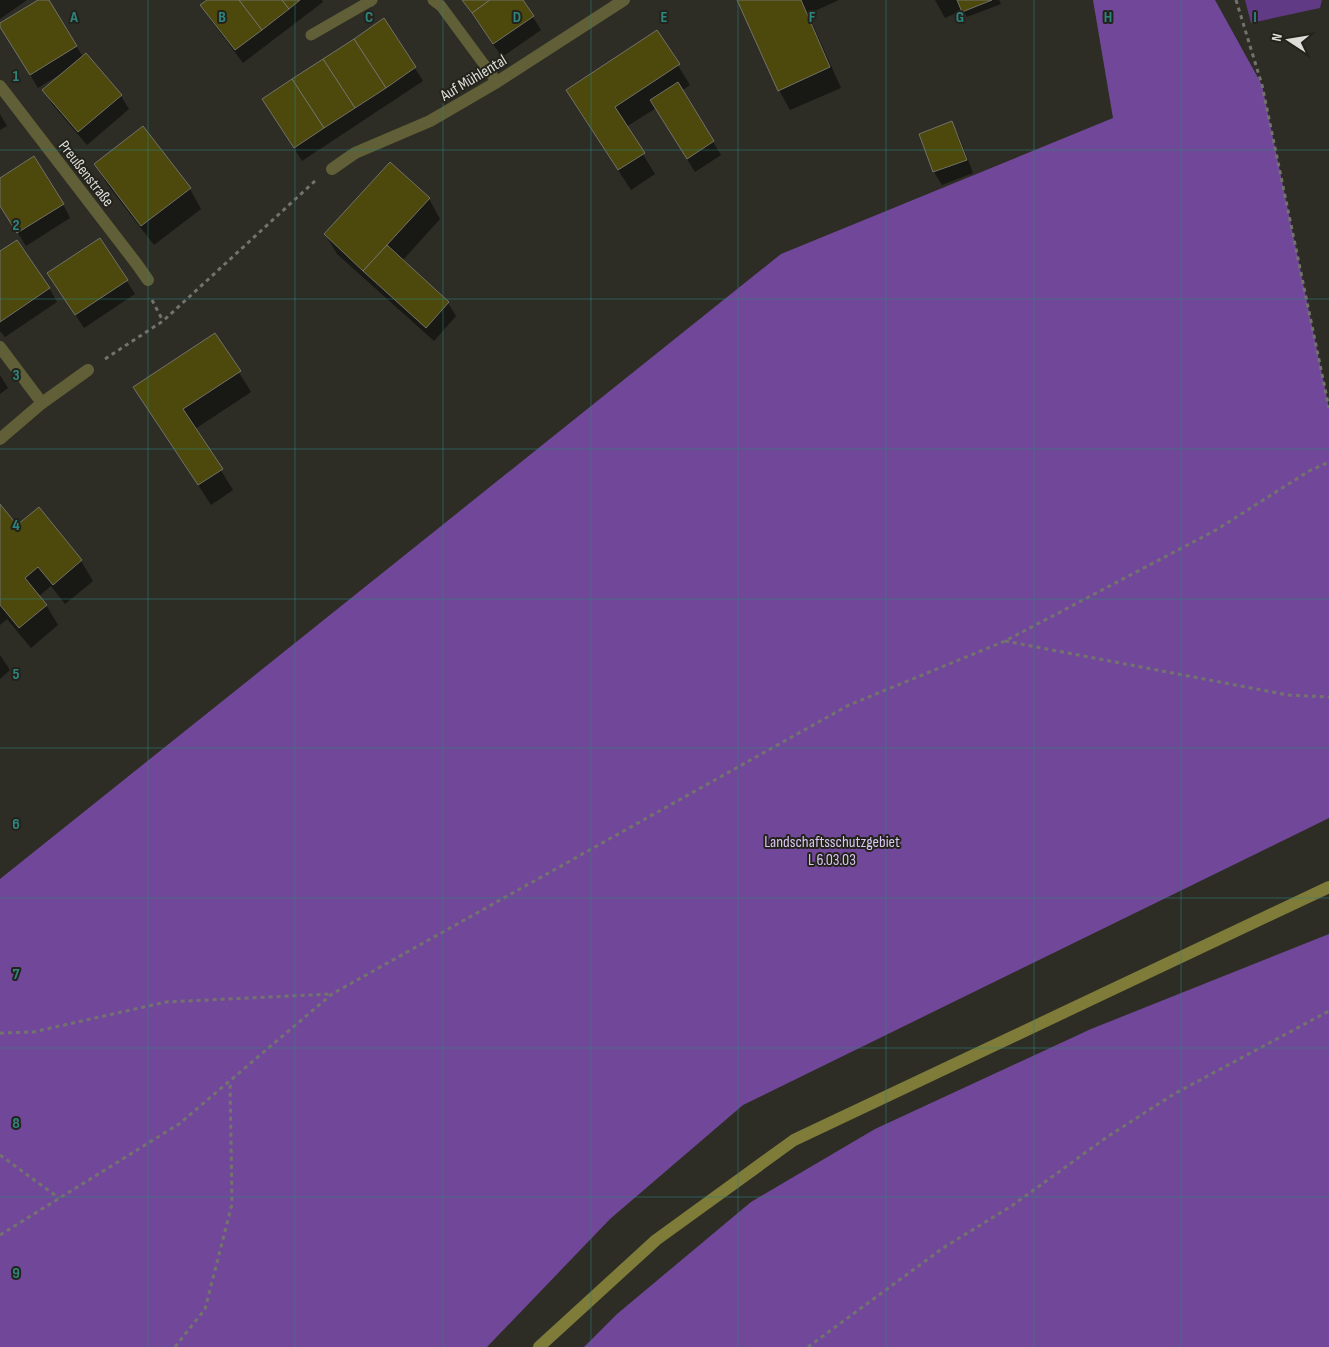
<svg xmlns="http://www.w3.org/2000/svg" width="1329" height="1347" font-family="'Sofia Sans Condensed',sans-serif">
<rect width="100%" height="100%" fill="#2d2d26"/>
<!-- green -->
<path fill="#603a85" d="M1245,0H1322L1320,8L1251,23Z"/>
<!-- forest -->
<g fill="#714899">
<path d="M1093,0H1215L1262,85L1329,408V818L743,1105L610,1219L487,1347H0V879L781,254L1113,118Z"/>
<path d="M1329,934V1347H584L617,1314L751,1202L875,1129L1091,1029Z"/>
</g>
<!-- shadow -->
<g fill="#0007">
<path d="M0,0H27L0,19Z"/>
<path d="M40,0H48L83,57L121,96L129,109L87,145L52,104L44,90L63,74L62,73L38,88L8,38Z"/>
<path d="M209,0H322L323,2L243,63L210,19L202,6Z"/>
<path d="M462,0H522L541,30L502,57Z"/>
<path d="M738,0H839L808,14L841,88L790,110L779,90Z"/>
<path d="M935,0H999L1001,4L967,17L963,10L945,18Z"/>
<path d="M384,20L423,81L302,161L271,112Z"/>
<path d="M657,32L690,85L681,91L721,155L695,172L656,108L626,127L655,174L631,190L579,110Z"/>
<path d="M0,114L7,126L0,130Z"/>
<path d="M951,123L959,136L973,173L942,185L934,172L920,135Z"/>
<path d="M95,164L190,189L201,209L154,245L107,184Z"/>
<path d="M0,179L63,204L70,218L26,246L0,205Z"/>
<path d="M429,199L440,219L402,261L448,303L456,316L434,341L337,254L325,234Z"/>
<path d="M100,240L135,294L84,328L57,287Z"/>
<path d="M0,253L49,288L57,302L5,337L0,331Z"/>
<path d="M215,334L251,392L195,429L233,490L211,505L135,387Z"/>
<path d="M0,375L8,388L0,394Z"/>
<path d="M0,506L17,527L81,561L93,581L65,604L51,586L39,596L46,605L58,625L31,648L7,619L0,625Z"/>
<path d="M0,655L10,670L0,679Z"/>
</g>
<!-- building -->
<g fill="#4d490c" stroke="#717169">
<path d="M38,0H49L77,46L30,75L0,27V23Z"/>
<path d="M207,0H239L262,30L235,50L200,5Z"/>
<path d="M239,0H282L289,9L262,30Z"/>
<path d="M282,0H300L289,9Z"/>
<path d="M462,0H490L472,13Z"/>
<path d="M490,0H523L534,16L493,44L472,13Z"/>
<path d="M737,0H801L830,67L778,91Z"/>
<path d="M957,0H992L962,12Z"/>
<path d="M384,18L416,67L386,88L354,39Z"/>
<path d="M657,30L680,64L615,107L645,153L618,170L566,90Z"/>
<path d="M354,39L386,88L355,108L323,59Z"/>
<path d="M86,53L122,95L78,132L42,90Z"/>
<path d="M323,59L355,108L324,128L292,79Z"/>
<path d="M292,79L324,128L294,148L262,99Z"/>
<path d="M678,82L714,141L687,159L650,100Z"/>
<path d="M952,121L967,160L933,172L919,134Z"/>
<path d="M143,126L191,188L141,226L94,164Z"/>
<path d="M34,156L64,204L17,233L0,206V178Z"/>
<path d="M390,162L430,198L363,271L324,234Z"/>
<path d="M100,238L128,280L75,315L47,273Z"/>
<path d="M17,240L50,288L0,322V251Z"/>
<path d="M387,245L449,302L426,328L363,271Z"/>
<path d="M215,333L241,371L183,409L223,469L198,485L133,387Z"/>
<path d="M0,504L17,525L39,507L82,560L53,585L38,567L25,578L47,605L19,628L0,605Z"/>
</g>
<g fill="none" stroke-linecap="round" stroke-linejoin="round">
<!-- path -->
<g stroke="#73736e" stroke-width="3" stroke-dasharray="4 4" stroke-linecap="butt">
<path d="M1236,0L1262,85L1329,408"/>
<path d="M152,300L163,321"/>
<path d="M105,359L163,321L315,181"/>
<path d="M1005,641L1288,695L1329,697"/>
<path d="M0,1033L33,1032L166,1002L331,994"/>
<path d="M0,1155L59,1198"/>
<path d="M0,1235L179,1124L332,994L849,705L1005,641L1216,530L1309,471L1329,462"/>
<path d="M175,1347L205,1309L232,1204L230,1081"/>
<path d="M808,1347L943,1248L1013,1205L1107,1137L1174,1094L1329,1011"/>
</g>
<!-- lane -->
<g stroke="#615f37" stroke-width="11">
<path d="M433,0L441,6L497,82"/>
<path d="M311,35L372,0"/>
</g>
<!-- street -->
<g stroke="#615f37" stroke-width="12">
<path d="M370,0V1"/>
<path d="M0,86L136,263L148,280"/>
<path d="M332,169L355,153L430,121L497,82L624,0"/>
<path d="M0,347L42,403"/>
<path d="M0,439L42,403L88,370"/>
</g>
<!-- secondary -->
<path stroke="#7f7b39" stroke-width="12" d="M539,1347L656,1240L794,1140L1329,887"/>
</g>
<!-- grid -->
<path fill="none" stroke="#2e857e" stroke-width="1" stroke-opacity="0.55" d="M148,0V1347M295,0V1347M443,0V1347M591,0V1347M738,0V1347M886,0V1347M1034,0V1347M1181,0V1347M0,150H1329M0,299H1329M0,449H1329M0,599H1329M0,748H1329M0,898H1329M0,1048H1329M0,1197H1329"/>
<g text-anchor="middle" stroke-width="4" stroke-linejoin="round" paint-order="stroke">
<!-- street labels -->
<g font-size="16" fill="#ddddd9" stroke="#23231c">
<text transform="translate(473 77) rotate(-31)" y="6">Auf Mühlental</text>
<text transform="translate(87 173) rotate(52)" y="6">Preußenstraße</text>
</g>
<!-- park labels -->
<g font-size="16" fill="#d9c6f2" stroke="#23231c">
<text x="832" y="847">Landschaftsschutzgebiet<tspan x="832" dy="18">L 6.03.03</tspan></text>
</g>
</g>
<g font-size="16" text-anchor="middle" font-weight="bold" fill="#2e857e" stroke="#23231c" stroke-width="4" stroke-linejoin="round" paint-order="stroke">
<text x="74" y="22">A</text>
<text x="222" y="22">B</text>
<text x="369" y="22">C</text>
<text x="517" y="22">D</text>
<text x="664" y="22">E</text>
<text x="812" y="22">F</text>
<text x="960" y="22">G</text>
<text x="1108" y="22">H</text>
<text x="1255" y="22">I</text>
<text x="16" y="81">1</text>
<text x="16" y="230">2</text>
<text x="16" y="380">3</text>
<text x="16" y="530">4</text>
<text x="16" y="679">5</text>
<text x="16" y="829">6</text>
<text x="16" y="979">7</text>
<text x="16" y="1128">8</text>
<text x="16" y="1278">9</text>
</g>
<!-- north arrow -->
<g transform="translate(1289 40) rotate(282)" stroke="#23231c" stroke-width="4" paint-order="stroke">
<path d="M0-4L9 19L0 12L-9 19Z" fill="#ddddd9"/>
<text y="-8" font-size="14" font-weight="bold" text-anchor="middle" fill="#ddddd9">N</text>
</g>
</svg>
